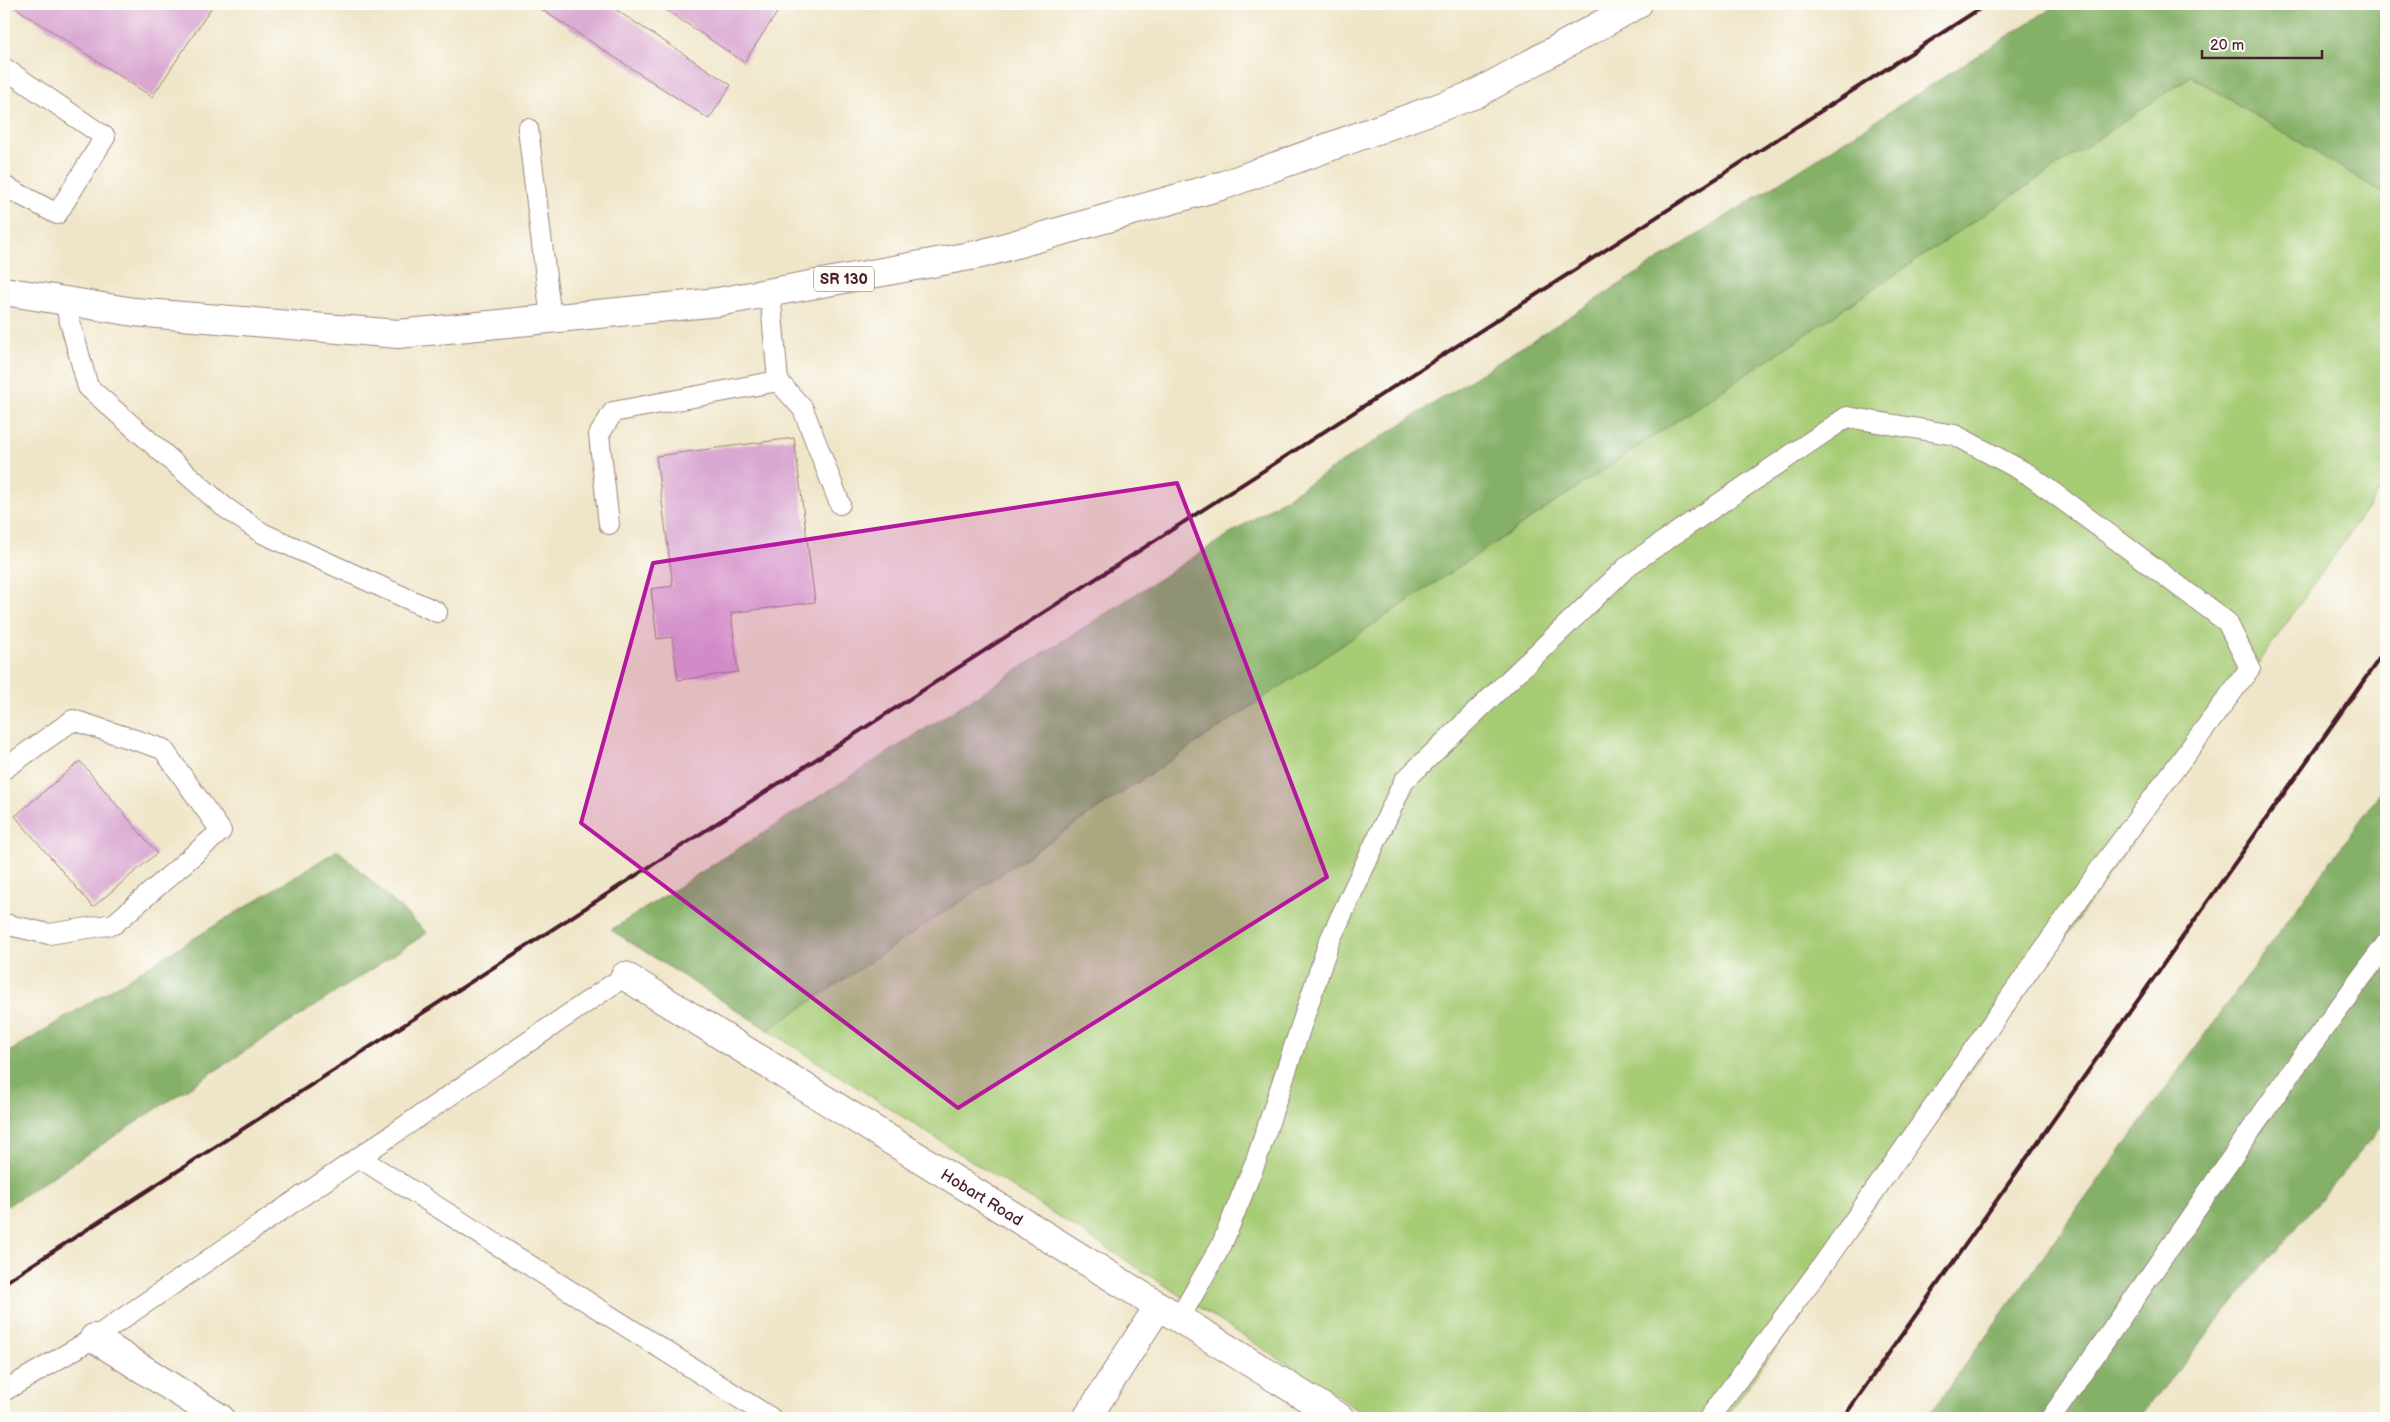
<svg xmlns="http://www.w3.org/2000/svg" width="2390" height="1422" font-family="'Balsamiq Sans',sans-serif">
<rect width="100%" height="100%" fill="#fdfcf7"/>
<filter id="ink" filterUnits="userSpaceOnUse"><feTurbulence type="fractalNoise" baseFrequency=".02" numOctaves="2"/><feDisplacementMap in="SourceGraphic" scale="10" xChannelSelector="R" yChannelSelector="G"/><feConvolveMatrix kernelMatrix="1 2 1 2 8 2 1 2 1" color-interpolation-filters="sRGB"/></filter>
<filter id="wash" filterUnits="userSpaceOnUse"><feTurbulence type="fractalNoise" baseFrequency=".0096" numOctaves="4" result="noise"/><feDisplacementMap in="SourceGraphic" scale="20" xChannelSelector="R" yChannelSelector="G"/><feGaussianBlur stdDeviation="1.12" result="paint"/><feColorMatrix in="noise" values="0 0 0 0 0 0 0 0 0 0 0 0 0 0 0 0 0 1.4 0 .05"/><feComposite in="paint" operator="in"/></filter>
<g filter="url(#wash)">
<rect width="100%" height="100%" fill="#efe5c8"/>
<!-- green -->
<path fill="#a7cc76" stroke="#787650" d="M2191,76L2386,195V482L1726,1418H1371L768,1030Z"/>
<!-- forest -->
<g fill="#85b067" stroke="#686849">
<path d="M2058,4H2386V195L2191,76L768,1030L611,930Z"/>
<path d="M2386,785V1122L2235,1300L2139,1418H1926Z"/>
<path d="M338,850L427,933L4,1208V1055Z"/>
</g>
<g id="blocks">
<!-- building -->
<g fill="#d9a8d2">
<path d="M10,4H214L152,97Z"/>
<path d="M533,4H607L731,85L709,119Z"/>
<path d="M657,4H783L744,62Z"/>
<path d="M794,438L815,602L731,613L738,672L678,680L672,637L657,639L651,589L673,586L656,456Z"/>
<path d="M80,761L157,853L93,907L15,816Z"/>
</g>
</g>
</g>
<g filter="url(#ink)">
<use href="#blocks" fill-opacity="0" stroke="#9c827a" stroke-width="1"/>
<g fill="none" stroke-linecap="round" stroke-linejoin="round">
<defs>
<g id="lane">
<path d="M4,68L105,137L57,214L4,186"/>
<path d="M528,129L551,319"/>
<path d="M64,300L88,387L223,506L262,533L437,612"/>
<path d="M778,381L803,409L840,504"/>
<path d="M609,524L599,435L613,412L778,381L770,292"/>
<path d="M4,769L73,720L163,749L221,831L114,924L49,934L4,924"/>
<path d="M360,1158L771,1418"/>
<path d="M1179,1319L1222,1244L1257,1158L1329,942L1404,781L1629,565L1847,417L1955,435L2028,474L2227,622L2250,668L2100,869L1822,1266L1709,1418"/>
<path d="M4,1391L94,1338L625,976"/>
<path d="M2051,1418L2290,1074L2386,944"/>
</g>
<g id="street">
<path id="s1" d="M625,976L1340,1418"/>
<path d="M94,1338L220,1418"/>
<path d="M1087,1418L1158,1307"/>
</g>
<path id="primary" d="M4,291L134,312L398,334L718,302L981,254L1224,185L1476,94L1638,4"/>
</defs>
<!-- lane casing -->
<use href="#lane" stroke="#9c827a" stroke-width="22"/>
<!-- street casing -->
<use href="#street" stroke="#9c827a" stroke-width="30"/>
<!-- primary casing -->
<use href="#primary" stroke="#9c827a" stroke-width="30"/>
<!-- lane -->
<use href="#lane" stroke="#fff" stroke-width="20"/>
<!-- street -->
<use href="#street" stroke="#fff" stroke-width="28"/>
<!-- primary -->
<use href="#primary" stroke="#fff" stroke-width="28"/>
<!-- rail -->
<g stroke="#4a1f2b" stroke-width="4">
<path d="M4,1283L1987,4"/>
<path d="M1843,1418L2386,649"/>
</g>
</g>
</g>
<!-- marked area -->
<path fill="#b5179e" fill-opacity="0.2" stroke="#b5179e" stroke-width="4" stroke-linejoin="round" d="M1177,483L1327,877L958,1108L581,823L653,563Z"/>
<g text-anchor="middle" stroke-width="4.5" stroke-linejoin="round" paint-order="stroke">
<!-- shield labels -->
<rect fill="#fdfcf7" stroke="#806168" stroke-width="1" x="814" y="266.5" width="60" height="25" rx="4"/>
<g font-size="15" font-weight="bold" fill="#4a1f2b">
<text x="844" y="284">SR 130</text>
</g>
<!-- street labels -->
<g font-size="16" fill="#4a1f2b" stroke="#fdfcf7">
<text dy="6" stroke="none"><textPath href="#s1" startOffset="420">Hobart Road</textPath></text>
</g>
</g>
<!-- margin -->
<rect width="2390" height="1422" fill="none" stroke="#fdfcf7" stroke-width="20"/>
<!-- scale -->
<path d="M2202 50v8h120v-8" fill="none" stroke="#4a1f2b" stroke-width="2.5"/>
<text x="2210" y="50" font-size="15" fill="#4a1f2b" stroke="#fdfcf7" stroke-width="4" paint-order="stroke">20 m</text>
</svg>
